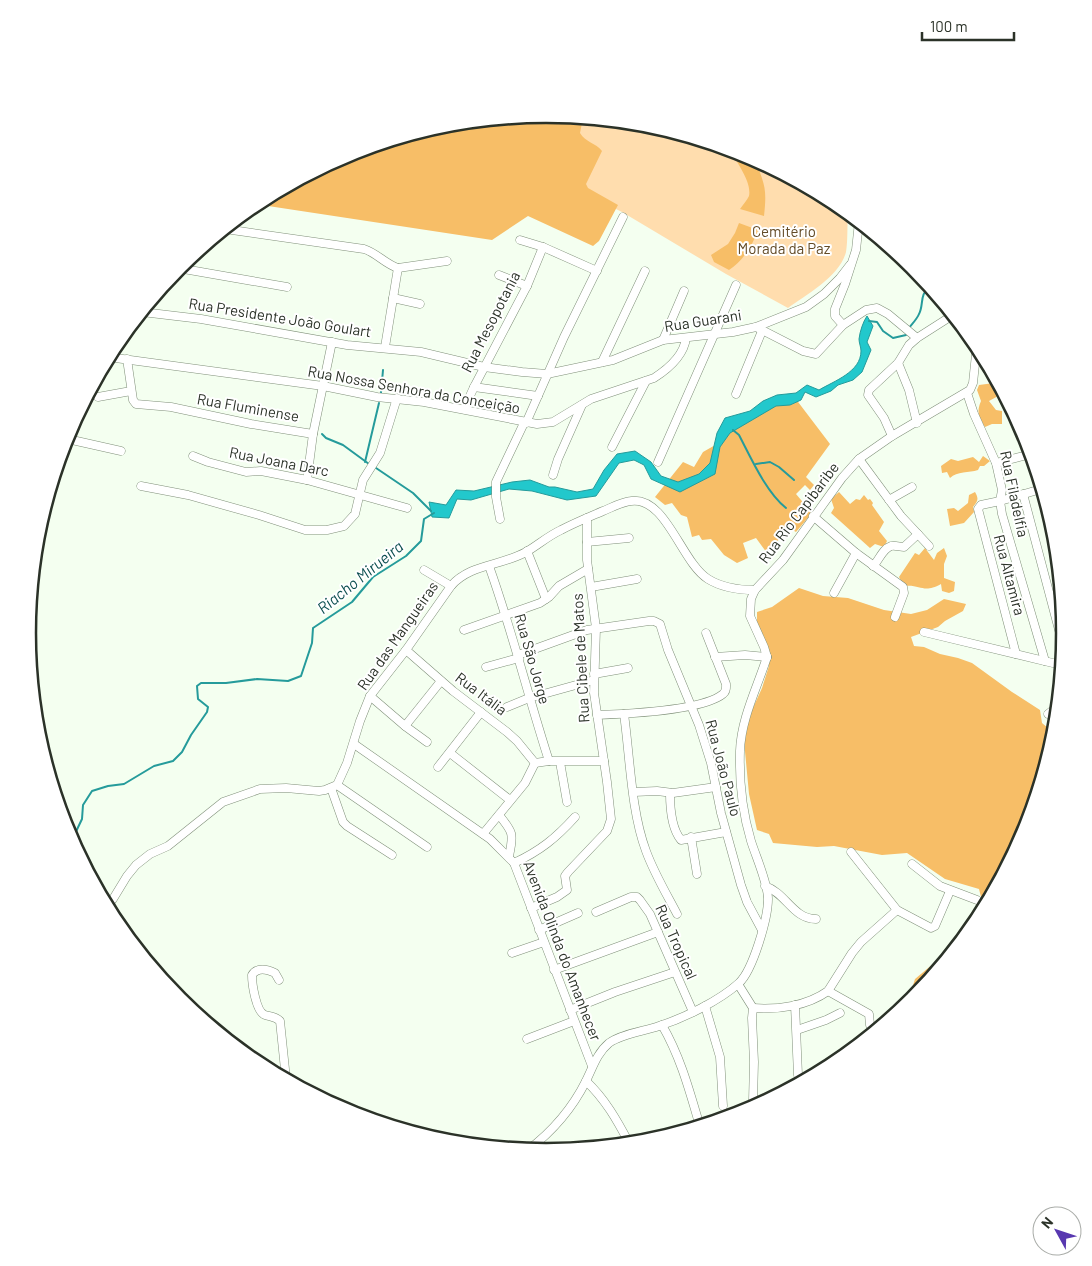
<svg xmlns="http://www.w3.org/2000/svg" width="1092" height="1266" font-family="Barlow,sans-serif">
<rect width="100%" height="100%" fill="#f4fff0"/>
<!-- green -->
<path fill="#ffddae" d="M546,115L647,125L745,154L834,202L848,213C847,226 848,240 846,252C840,276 806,295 788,308L726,274L622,212L512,158Z"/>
<!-- forest -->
<g fill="#f7be67">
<path d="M546,115L583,118L580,133C585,142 596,143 602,151L586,184L588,188L618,205L599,241L593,246L528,216L492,240L255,204L348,154L445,124Z"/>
<path d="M731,150L745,154L755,160C765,185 767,189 764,216L740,209C743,205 747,200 749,196C752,181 736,163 731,150Z"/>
<path d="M739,223L758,230C753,245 742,262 729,270L714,262L711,255L728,244L735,233Z"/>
<path d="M994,383L999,390L1000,395L989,401L996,410L1002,411V424H992L985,427C979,418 976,412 981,401L977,390L979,385Z"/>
<path d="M792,394L830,444L806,477L814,485L810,490L805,485L796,494L812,513L796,532L789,528L767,553L756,538L743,543L748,558L737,563L724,555L711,539L702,540L699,535L692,537L687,517L681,515L672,503L665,505L655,497L683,462L694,467L703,452L724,440L726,431Z"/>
<path d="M983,456L990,461L984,466H980L978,470C969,473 957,471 950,478L947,472L942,473L941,466L951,459L958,461L973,457L979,462Z"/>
<path d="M839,492L850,504L856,499L860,500L864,495L868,500L870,499L873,503L872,505L884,522L879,531L887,541L884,547L875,544L870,548L831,513L834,508L831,499Z"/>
<path d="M975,492C979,499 978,501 973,507L974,512L964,523L950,526L947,509L954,508L958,511L968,503L969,495Z"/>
<path d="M925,548L934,560L937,553L944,548L947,556L944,564V578L955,582L954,591L949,593L942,591L941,584C923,594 921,584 904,586L899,577L915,553L919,555Z"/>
<path d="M799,588L823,596L848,598L884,610L911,614L927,610L944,599L966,604L963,611L945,621L938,627L911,637L914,646L924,647L940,654L958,658L972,663L1012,692L1040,710L1042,723L1055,734L1025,832L984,909L979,889L945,879L907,853L882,855L834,846L817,847L773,843L769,834L757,830L749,794L743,730L762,688L769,666L757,639V612L772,607Z"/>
<path d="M978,920L912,1000L907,1004L915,979L946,953L963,927Z"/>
<path d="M830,1063H836L764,1101Z"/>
</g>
<!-- water -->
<path fill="#22c8cc" stroke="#259b9b" d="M867,316L873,326L867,342L871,350L862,372L853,380L838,385L831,391L816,397L805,392L801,400L790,405L776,406L730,433L720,447L715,474L680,492L651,479L644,465L634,460L619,463L596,496L567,500L532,491L509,489L471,500L457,499L449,518L432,517L429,502L446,505L456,490L474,491L512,482L530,480L549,487H555L577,492L593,489L604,470L617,454L635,451L651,462L661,476L678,482L699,474L710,463L717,433L725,418L750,411L763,401L777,395L796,393L807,385L819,390C834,381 861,372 861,351C861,347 859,343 859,339C860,331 863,322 867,316Z"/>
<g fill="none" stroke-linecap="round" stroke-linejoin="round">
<!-- stream -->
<g stroke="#259b9b" stroke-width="2">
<path d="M869,321L877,322L883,331L893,338L906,335"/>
<path d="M909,328C912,324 917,319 919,314C924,305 919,294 930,287"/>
<path d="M381,393L383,370"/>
<path d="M733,430L739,435C751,458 766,492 786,508"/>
<path d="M322,434L326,438L343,445L369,464"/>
<path d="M365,462L379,403"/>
<path d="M756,464L770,462L779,467L794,480"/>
<path d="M376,468L413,493L431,511"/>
<path d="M72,840L82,819L83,805L92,791L108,786L124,784L154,766L173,761L182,752L191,735L207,712L208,707L198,699L197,686L201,683H226L257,679L288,681L301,676L312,643L313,628L352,602L373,577L406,556L421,541L424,519L434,513"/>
</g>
<defs>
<g id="minor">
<path d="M225,229L364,249C377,253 385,264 398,268"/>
<path d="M520,240L543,247L597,271"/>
<path d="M178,268L287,287"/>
<path d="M398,268L447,261"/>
<path d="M499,275L527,286"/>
<path d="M393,298L420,304"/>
<path d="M142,312L201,319L347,345L421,352L484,367L522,372L547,374L613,360L663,340L733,332L756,327L806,307L824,294L840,278L850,265"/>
<path d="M843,325L866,310L877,308L888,314L917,338"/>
<path d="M756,327L803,351L816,354L843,325L835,316V309L845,284L856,250L859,222"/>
<path d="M663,340L684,291"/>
<path d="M385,347L398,268"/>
<path d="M108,357L323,386L377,397L424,402L537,424L553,422L591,399L654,378C668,369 684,355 686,338"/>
<path d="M127,359L133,400L136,404L171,407L251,424L313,434"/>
<path d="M602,362L645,271"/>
<path d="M898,363L909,390L917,423"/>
<path d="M474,387L538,396"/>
<path d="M967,393L974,414L996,463L1002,490L1000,501L1002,514L1045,661"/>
<path d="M736,394L762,331"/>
<path d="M98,397L131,391"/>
<path d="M464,409L474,387L527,286L543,247"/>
<path d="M526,423L564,337L623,217"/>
<path d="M892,436L884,418L868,395L869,390L898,363L909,345L917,338L953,315"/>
<path d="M66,437L72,440L121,451"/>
<path d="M612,447L646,381"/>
<path d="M193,456L208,462L246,472L261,471L307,480L407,508"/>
<path d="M859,459L901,516L929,546"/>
<path d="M658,462L736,285"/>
<path d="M996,463L1031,454"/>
<path d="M553,475L558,459L582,405"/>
<path d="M307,480L313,434L332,342"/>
<path d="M141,486L188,495L259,515L305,530H327L344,526L355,514L363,480L380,453L397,398"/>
<path d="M1023,494L1063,645"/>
<path d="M889,500L912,487"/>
<path d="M813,516L856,553L903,587L904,593L895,617"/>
<path d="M500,519L496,497V482L524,423"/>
<path d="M587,542L629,538"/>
<path d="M527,551L546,599"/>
<path d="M489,566C512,630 528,696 549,761"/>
<path d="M873,566C879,561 882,549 891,546C895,545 900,547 904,547L918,534"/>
<path d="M424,570L451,586"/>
<path d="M591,587L637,579"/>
<path d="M834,593L856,553"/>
<path d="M464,630L540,603L549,597L559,586L588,569"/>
<path d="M924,632L1061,665"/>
<path d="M406,650L453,691L507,732L517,741L535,763"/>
<path d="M1016,654L978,509L981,505L1000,501L1041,489"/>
<path d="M518,655L587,630L649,621H654L660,624L668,650L699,725L711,763L721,813L741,885L747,902L762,930"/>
<path d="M715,657L745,655L767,657"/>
<path d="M767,657L764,647L750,616L751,599L755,590L783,560L842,478L859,459L892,436L970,390L973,383L977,345"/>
<path d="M486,667L519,658"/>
<path d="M594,674L628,668"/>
<path d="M370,696L405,726L427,742"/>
<path d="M507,707L529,698L594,680"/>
<path d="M624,714C630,757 631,811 646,851C654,873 666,893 677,914"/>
<path d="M1048,714L1057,707"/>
<path d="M597,715C625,714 702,711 723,694C727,691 726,688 726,684L706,633"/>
<path d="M405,726L441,681"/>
<path d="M354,744L490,839L514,863L592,1066"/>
<path d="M450,753L510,800"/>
<path d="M560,762L567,802"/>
<path d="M535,763L549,761H604"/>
<path d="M438,767L481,712"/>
<path d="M337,785L427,847"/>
<path d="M331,788L343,822L347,826L392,855"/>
<path d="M634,792L657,791L673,793L716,787"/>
<path d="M670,793C670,808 671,828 681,840L726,832"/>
<path d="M499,815C513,832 514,834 509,856"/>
<path d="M483,834L525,783L535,763"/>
<path d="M691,837L697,874"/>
<path d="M851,852L897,910L931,928L935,926L950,891"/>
<path d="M514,863C540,851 556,838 575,817"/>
<path d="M912,864L940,886L977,900"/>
<path d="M765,886C786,893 793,919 816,919"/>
<path d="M107,906L113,899L127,876L136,865L150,854L168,846L223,802L260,789L286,788L319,791L325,790L337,785L347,763L360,721L370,696L406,650L451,586C470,564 501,566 526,552C538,545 548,536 561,530C574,523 589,517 603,511C611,508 621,502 631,501C666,496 681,562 708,579C721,587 740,590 755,590"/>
<path d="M531,908L557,897L567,890L565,876L568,872L607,831L611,819L607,782L594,693L596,628L587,560V518"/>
<path d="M596,912L631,897H637L640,900L650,914L693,1012"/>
<path d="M539,930L578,913"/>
<path d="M512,953L544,942"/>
<path d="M554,970L658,932"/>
<path d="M279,980L275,973C267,969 257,967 252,975C252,984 256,1012 265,1015C271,1017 275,1016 280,1021L286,1079"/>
<path d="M738,984L753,1008L752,1018L754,1062L753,1101"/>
<path d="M828,991L869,1014L870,1025"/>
<path d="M795,1005L798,1075"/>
<path d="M705,1006L720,1057L723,1106"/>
<path d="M753,1008C778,1010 807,1006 828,991L852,953L861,942L897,910"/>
<path d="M570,1010L615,992L675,972"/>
<path d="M662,1025C680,1056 689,1089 699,1123"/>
<path d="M797,1030L826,1020L840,1013"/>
<path d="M527,1039L574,1021"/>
<path d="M586,1081C605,1099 617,1120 629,1143"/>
<path d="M528,1150C553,1131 572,1109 586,1081C593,1067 597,1053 609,1043C621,1034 645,1031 659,1026C684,1018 719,1001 739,983C753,970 768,918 768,899C768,883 756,857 751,841C742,811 739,782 740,751C741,719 757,688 767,657"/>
</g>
</defs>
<!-- minor casing -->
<use href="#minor" stroke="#80907a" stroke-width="9"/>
<!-- minor -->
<use href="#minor" stroke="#fff" stroke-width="8"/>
</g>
<g text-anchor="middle" stroke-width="4" stroke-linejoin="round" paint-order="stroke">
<!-- park labels -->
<g font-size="15" fill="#634b27" stroke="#fff">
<text x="784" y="237">Cemitério<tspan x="784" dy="17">Morada da Paz</tspan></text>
</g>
<!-- street labels -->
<g font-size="15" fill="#2b3228" stroke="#fff">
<text transform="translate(280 318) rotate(9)" y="5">Rua Presidente João Goulart</text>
<text transform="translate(703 321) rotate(-9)" y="5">Rua Guarani</text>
<text transform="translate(491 322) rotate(-63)" y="5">Rua Mesopotania</text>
<text transform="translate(414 390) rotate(10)" y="5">Rua Nossa Senhora da Conceição</text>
<text transform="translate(248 408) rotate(10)" y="5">Rua Fluminense</text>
<text transform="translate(279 462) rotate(11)" y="5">Rua Joana Darc</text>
<text transform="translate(1014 494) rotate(78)" y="5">Rua Filadelfia</text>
<text transform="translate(799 513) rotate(-53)" y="5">Rua Rio Capibaribe</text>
<text transform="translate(1009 575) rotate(75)" y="5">Rua Altamira</text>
<text transform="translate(398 636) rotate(-55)" y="5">Rua das Mangueiras</text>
<text transform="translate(581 658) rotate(-93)" y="5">Rua Cibele de Matos</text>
<text transform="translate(532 659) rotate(74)" y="5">Rua São Jorge</text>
<text transform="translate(481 694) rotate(37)" y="5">Rua Itália</text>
<text transform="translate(723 768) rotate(75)" y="5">Rua João Paulo</text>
<text transform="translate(676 942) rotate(66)" y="5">Rua Tropical</text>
<text transform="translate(562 951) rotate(69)" y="5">Avenida Olinda do Amanhecer</text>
</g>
<!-- water labels -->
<g font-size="16" font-style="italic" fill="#0c4e50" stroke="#fff">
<text transform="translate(360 577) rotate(-39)" y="6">Riacho Mirueira</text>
</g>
</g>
<!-- crop -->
<path d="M0 0H1092V1266H0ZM36 633a510 510 0 1 1 1020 0a510 510 0 1 1-1020 0Z" fill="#fff" fill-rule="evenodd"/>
<path fill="none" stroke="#2b3228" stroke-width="2.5" d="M36 633a510 510 0 1 1 1020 0a510 510 0 1 1-1020 0Z"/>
<!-- north arrow -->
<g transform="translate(1057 1231) rotate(310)"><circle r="24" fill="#ffffff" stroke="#aaada9"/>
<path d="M0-4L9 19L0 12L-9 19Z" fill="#5838b0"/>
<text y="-8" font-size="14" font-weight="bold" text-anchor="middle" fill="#2b3228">N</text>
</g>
<!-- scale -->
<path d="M922 32v8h92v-8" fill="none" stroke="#2b3228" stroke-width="2.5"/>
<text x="930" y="32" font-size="15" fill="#2b3228" stroke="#ffffff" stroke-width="4" paint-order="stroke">100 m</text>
</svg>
